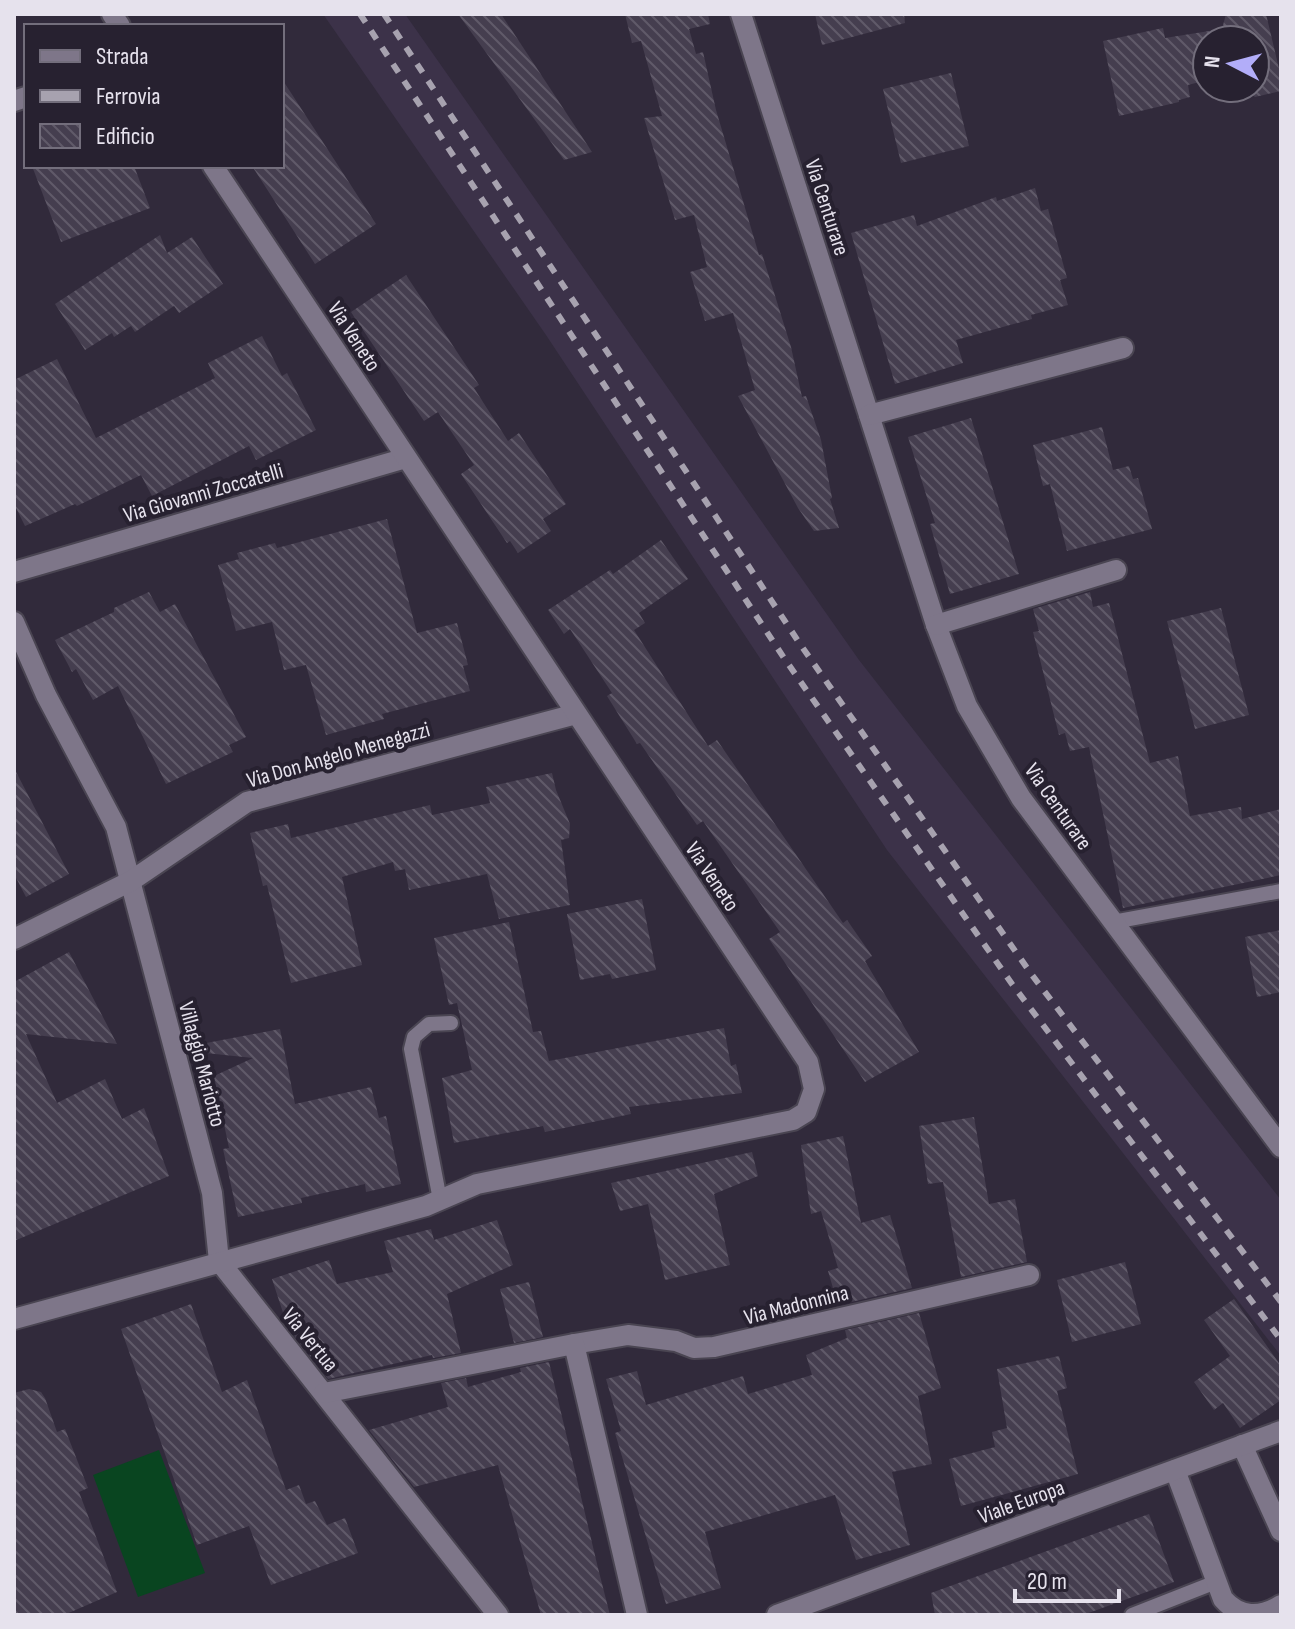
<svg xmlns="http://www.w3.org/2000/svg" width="1295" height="1629" font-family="'Sofia Sans Condensed',sans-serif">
<defs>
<pattern id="building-back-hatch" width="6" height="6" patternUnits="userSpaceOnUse" patternTransform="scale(2)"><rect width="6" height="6" fill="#453e4f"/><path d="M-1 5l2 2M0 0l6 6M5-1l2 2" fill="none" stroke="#605a69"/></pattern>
</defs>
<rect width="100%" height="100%" fill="#312a3b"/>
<!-- built -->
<path fill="#3c3249" d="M323,14H405L859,660L1281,1200V1356L887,850L546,335Z"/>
<!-- pitch -->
<path fill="#094520" d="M159,1450L205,1573L138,1597L93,1475Z"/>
<!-- building -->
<g fill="url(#building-back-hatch)">
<path d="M458,14H501L592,152L564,160Z"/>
<path d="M625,14H708L710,24L689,29L696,54L703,52L716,110L759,255L762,254L791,347L802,397L806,396L821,440L832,498L830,499L839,528L814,531L798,508L738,396L755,390L733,313L705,321L690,272L707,267L694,215L675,220L644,118L662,116L641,41L632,43Z"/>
<path d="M815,14H904L905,23L822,45Z"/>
<path d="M1226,14H1266L1281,77V91L1255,97L1244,88H1255V40H1207V80L1188,85L1190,97L1179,100V102L1119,116L1103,41L1163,28L1165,38L1222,29Z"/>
<path d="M951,73L969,146L901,163L883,89Z"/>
<path d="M282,79L376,224L315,264L252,166H282Z"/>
<path d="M32,166H134L150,208L61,242Z"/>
<path d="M1035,188L1041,211L1048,209L1067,278L1060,280L1068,305L1031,315L1032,319L956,340L963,363L895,384L851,233L914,215L917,226L996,197L997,201Z"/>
<path d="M160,235L167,253L192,237L223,284L179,313L174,306L135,332L131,326L114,337L112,333L85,350L55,304Z"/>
<path d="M406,275L479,385L474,388L508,441L519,433L566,504L543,519L551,531L518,553L510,541L507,543L461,474L474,465L438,412L424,421L351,312Z"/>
<path d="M262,336L282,376L287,373L316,430L256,460L249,446L152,496L141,475L77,506L75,504L25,526L14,504V380L57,359L96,438L215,378L208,363Z"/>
<path d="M971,418L1019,574L950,594L930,524L935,523L908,437Z"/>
<path d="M1102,427L1113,470L1129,466L1133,479L1138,478L1152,529L1067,551L1050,484L1043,486L1033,445Z"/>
<path d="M387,519L417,633L457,623L468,665L463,666L470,691L382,714L384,719L326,735L306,665L284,670L272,622L236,631L218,565L239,559L237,553L275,543L277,548Z"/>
<path d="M661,540L688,579L639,613L645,623L634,630L708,746L717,740L843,923L847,920L872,956L865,961L919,1052L865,1082L769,939L780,932L703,821L697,825L640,743L637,744L607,696L612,693L570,629L564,634L548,610L610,570L613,574Z"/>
<path d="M149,592L160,612L175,604L246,737L229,745L233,752L166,784L118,686L93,700L76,669L72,672L55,640L114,612V608Z"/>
<path d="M1090,592L1093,607L1109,603L1150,763L1178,756L1190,816L1241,807L1242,819L1281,809V875L1123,908L1089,747L1070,751L1065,733L1059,735L1033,632L1039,631L1033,609Z"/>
<path d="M1221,608L1249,715L1195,729L1167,621Z"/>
<path d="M14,768L69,874L26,897L14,874Z"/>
<path d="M552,773L556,790L570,824L569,838L561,840L570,905L499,919L487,874L409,890L405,869L395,871L393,862L342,877L362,965L291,983L267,885L263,886L250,833L288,824L291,838L430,805L432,815L490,803L486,787Z"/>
<path d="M642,899L656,970L612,979L610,974L580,980L567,914Z"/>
<path d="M509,922L533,1032L541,1031L549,1061L724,1028L731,1066L736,1064L742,1093L629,1107L631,1114L545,1132L543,1126L454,1143L442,1078L472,1070L457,1003L449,1005L434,938Z"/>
<path d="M1281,930V992L1257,997L1245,937Z"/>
<path d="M69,952L117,1044L26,1034L57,1103L105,1079L122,1119L144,1108L169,1176L14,1241V982Z"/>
<path d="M280,1029L295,1104L371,1087L379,1118L386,1116L401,1184L366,1192L365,1184L301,1198L302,1203L238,1217L223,1149L229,1148L214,1076L253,1058L196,1052V1045Z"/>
<path d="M974,1117L989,1204L1015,1199L1027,1262L961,1277L943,1182L928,1184L919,1126Z"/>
<path d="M843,1136L861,1223L890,1215L912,1288L838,1305L828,1271L838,1268L821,1211L811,1214L801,1145Z"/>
<path d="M752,1152L758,1176L714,1194L730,1265L665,1280L648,1204L620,1211L611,1183Z"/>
<path d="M497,1220L513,1265L447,1294L461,1353L433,1358L432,1355L328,1379L288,1328L272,1279L329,1260L337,1284L393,1272L384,1241L431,1229L434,1240Z"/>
<path d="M1125,1262L1141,1324L1072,1342L1057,1280Z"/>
<path d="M529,1282L543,1337L514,1343L500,1289Z"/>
<path d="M1234,1299L1281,1366V1400L1240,1428L1223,1403L1214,1410L1194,1382L1230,1356L1204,1320Z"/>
<path d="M191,1304L222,1392L247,1380L286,1490L299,1485L306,1504L315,1501L327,1525L345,1518L358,1553L271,1585L249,1526L197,1545L121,1329Z"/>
<path d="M919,1313L941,1388L918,1396L932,1464L892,1472L910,1545L856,1560L835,1495L705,1532L721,1588L666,1604L615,1433L621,1431L606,1379L637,1371L646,1405L743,1376L748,1394L812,1375L806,1355L847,1338L845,1330Z"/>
<path d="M1059,1356L1067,1388L1057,1391L1078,1474L961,1506L949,1459L995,1447L992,1432L1007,1428L997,1369Z"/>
<path d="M549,1362L598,1568L610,1615H541L498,1465L414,1487L369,1430L448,1407L441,1383L466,1378L468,1387L521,1372L520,1368Z"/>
<path d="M29,1389L41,1392L45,1398L57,1432L65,1429L88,1488L79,1492L117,1592L64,1615H14V1393Z"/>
<path d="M1149,1514L1174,1582L1083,1615H935L931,1593Z"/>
</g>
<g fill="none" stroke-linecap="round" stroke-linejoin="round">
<defs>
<g id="service">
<path d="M1113,922L1281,891"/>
<path d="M440,1200L411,1049L414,1037L429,1024L451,1023"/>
<path d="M1132,1615L1216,1582"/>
</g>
<g id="minor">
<path d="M112,14L120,26"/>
<path d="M741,14L936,625L967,706L1021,798L1281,1147"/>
<path d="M14,101L26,97"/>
<path d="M869,415L1123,348"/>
<path d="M14,572L406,458"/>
<path d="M14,622L46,695L116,827L212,1193L219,1261L498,1615"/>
<path d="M936,625L1116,570"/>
<path d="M14,939L131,881L247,802L576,714"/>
<path d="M14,1319L426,1206L477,1184L793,1120L806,1112L814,1089L808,1062L213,166"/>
<path d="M574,1344L628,1335L676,1341L694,1348L714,1347L1029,1275"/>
<path d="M324,1393L574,1344L637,1615"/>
<path d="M1242,1445L1281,1531"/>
<path d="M1175,1470L1223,1599C1240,1618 1260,1618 1281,1605"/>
</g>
<path id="tertiary" d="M777,1615L1281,1431"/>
</defs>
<!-- service casing -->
<use href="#service" stroke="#4a4552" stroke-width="18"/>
<!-- minor casing -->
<use href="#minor" stroke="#4a4552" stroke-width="24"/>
<!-- tertiary casing -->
<use href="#tertiary" stroke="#4a4552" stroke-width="24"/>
<!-- service -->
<use href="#service" stroke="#7e7689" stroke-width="14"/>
<!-- minor -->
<use href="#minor" stroke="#7e7689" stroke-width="20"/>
<!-- tertiary -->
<use href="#tertiary" stroke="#7e7689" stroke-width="20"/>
<!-- rail -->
<g stroke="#a7a2af" stroke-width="6" stroke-dasharray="10 10" stroke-linecap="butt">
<path d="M360,14L784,658L1012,984L1281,1340"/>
<path d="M384,14L800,644L1032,975L1281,1302"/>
</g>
</g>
<g text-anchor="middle" stroke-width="8" stroke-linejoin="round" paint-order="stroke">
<!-- street labels -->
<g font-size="22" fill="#e6e2ed" stroke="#272130">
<text transform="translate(828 207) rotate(72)" y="8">Via Centurare</text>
<text transform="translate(355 336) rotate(57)" y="8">Via Veneto</text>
<text transform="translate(203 492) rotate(-16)" y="8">Via Giovanni Zoccatelli</text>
<text transform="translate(338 754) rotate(-16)" y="8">Via Don Angelo Menegazzi</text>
<text transform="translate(1059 806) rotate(55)" y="8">Via Centurare</text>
<text transform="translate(713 876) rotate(56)" y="8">Via Veneto</text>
<text transform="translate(203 1064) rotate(75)" y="8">Villaggio Mariotto</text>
<text transform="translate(796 1304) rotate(-14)" y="8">Via Madonnina</text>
<text transform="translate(311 1339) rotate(51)" y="8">Via Vertua</text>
<text transform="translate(1021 1501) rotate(-20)" y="8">Viale Europa</text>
</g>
</g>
<!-- border -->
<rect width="1295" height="1629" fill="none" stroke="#e6e2ed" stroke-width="32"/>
<!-- legend -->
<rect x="24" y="24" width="260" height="144" fill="#272130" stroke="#736e7c" stroke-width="2"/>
<rect x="40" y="50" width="40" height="12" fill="#7e7689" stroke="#736e7c" stroke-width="2"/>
<text x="96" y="64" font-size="24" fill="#e6e2ed">Strada</text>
<rect x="40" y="90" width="40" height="12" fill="#a7a2af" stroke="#736e7c" stroke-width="2"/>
<text x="96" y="104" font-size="24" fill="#e6e2ed">Ferrovia</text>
<rect x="40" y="124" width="40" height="24" fill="url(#building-back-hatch)" stroke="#736e7c" stroke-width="2"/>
<text x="96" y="144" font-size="24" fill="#e6e2ed">Edificio</text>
<!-- north arrow -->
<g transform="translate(1231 64) rotate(276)"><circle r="38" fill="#272130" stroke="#736e7c" stroke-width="2"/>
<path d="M0-6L14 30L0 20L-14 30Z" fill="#b2adf9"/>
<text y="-12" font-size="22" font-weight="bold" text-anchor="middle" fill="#e6e2ed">N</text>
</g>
<!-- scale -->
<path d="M1015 1589v12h104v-12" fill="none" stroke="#e6e2ed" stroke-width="4"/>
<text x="1027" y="1589" font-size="24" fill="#e6e2ed" stroke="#272130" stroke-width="6" paint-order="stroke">20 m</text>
</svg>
